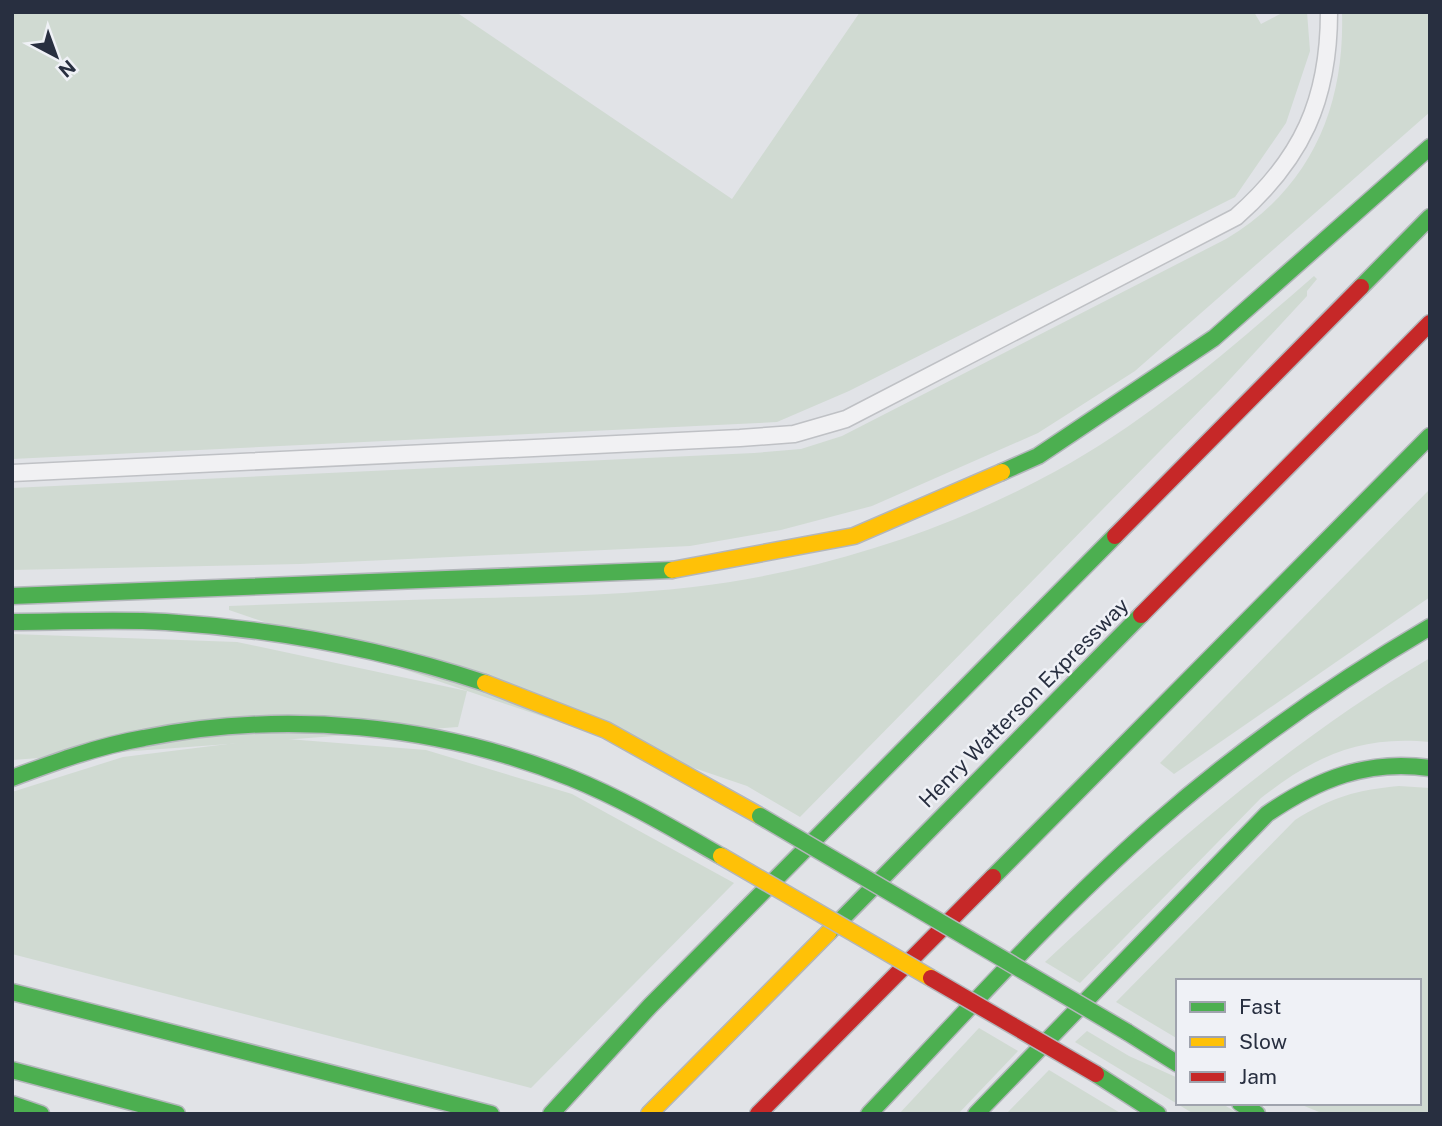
<svg xmlns="http://www.w3.org/2000/svg" width="1442" height="1126" font-family="'Public Sans',sans-serif">
<rect width="100%" height="100%" fill="#e1e3e7"/>
<!-- green -->
<g fill="#d0dad2">
<path d="M12,12H456L732,199L860,12H1254L1261,24L1284,12H1307L1310,51L1286,123L1235,197L849,391L777,422L12,459Z"/>
<path d="M1342,12H1430V112L1135,371L1038,433L872,506L781,530L690,546L300,564L12,570V488L754,453L801,449L842,436L1226,239C1310,189 1345,108 1342,12Z"/>
<path d="M1314,276L1317,279L1307,291V296L1220,390L800,817L747,786L229,610V606C313,603 397,600 482,598C552,596 623,595 693,587C819,572 945,532 1056,471C1152,418 1231,348 1314,276Z"/>
<path d="M1430,489V597L1174,774L1160,763Z"/>
<path d="M12,634L237,642L467,691L458,727L12,760Z"/>
<path d="M1430,658V742C1360,735 1315,756 1261,798L1080,983L1045,962C1166,850 1287,742 1430,658Z"/>
<path d="M275,738L426,750L572,794L734,883L531,1088L12,954V792L123,757Z"/>
<path d="M1399,786L1430,788V1114H1324L1297,1103H1419V981H1178V1039L1116,1002L1295,820C1332,797 1356,790 1399,786Z"/>
<path d="M979,1028L1018,1051L958,1114H899Z"/>
<path d="M1087,1031L1129,1056L1178,1078V1103H1221L1239,1114H1194L1075,1042Z"/>
<path d="M1049,1070L1122,1114H1006Z"/>
</g>
<g fill="none" stroke-linecap="round" stroke-linejoin="round">
<defs>
<path id="lane" d="M12,473L740,438L794,434L846,419L1236,217C1302,159 1329,100 1329,12"/>
<g id="fast">
<path d="M1361,287L1430,217"/>
<path d="M1002,472L1038,456L1214,338L1430,147"/>
<path d="M12,596L672,570"/>
<path d="M12,622C63,622 115,619 166,622C275,629 382,649 485,683"/>
<path d="M12,778C55,762 98,746 144,738C285,710 437,724 571,778C623,799 672,828 721,856"/>
<path d="M993,877L1430,436"/>
<path d="M829,932L1141,615"/>
<path d="M12,992L491,1114"/>
<path d="M1127,1032L1178,1064"/>
<path d="M12,1070L177,1114"/>
<path d="M1096,1074L1158,1114"/>
<path d="M1240,1103L1257,1114"/>
<path d="M12,1104L41,1114"/>
<path d="M551,1114L650,1006L1115,536"/>
<path d="M869,1114C962,1016 1053,914 1155,824C1240,749 1333,684 1430,627"/>
<path d="M976,1114L1267,814C1318,779 1368,759 1430,768"/>
</g>
<g id="slow">
<path d="M672,570L854,536L1002,472"/>
<path d="M485,683L606,730L760,816"/>
<path d="M649,1114L829,932"/>
</g>
<g id="jam">
<path d="M1115,536L1361,287"/>
<path d="M1141,615L1430,323"/>
<path d="M758,1114L993,877"/>
</g>
</defs>
<!-- lane casing -->
<use href="#lane" stroke="#bfc1c5" stroke-width="19"/>
<!-- fast casing -->
<use href="#fast" stroke="#b3b6bb" stroke-width="19"/>
<!-- slow casing -->
<use href="#slow" stroke="#b3b6bb" stroke-width="19"/>
<!-- jam casing -->
<use href="#jam" stroke="#b3b6bb" stroke-width="19"/>
<!-- lane -->
<use href="#lane" stroke="#f1f1f3" stroke-width="16"/>
<!-- fast -->
<use href="#fast" stroke="#4caf50" stroke-width="16"/>
<!-- slow -->
<use href="#slow" stroke="#ffc107" stroke-width="16"/>
<!-- jam -->
<use href="#jam" stroke="#c62828" stroke-width="16"/>
<defs>
<path id="fast-bridge" d="M760,816L1127,1032"/>
<path id="slow-bridge" d="M721,856L931,978"/>
<path id="jam-bridge" d="M931,978L1096,1074"/>
</defs>
<!-- fast-bridge casing -->
<use href="#fast-bridge" stroke="#b3b6bb" stroke-width="19" stroke-linecap="butt"/>
<!-- slow-bridge casing -->
<use href="#slow-bridge" stroke="#b3b6bb" stroke-width="19" stroke-linecap="butt"/>
<!-- jam-bridge casing -->
<use href="#jam-bridge" stroke="#b3b6bb" stroke-width="19" stroke-linecap="butt"/>
<!-- fast-bridge -->
<use href="#fast-bridge" stroke="#4caf50" stroke-width="16"/>
<!-- slow-bridge -->
<use href="#slow-bridge" stroke="#ffc107" stroke-width="16"/>
<!-- jam-bridge -->
<use href="#jam-bridge" stroke="#c62828" stroke-width="16"/>
</g>
<g text-anchor="middle" stroke-width="5" stroke-linejoin="round" paint-order="stroke">
<!-- street labels -->
<g font-size="21" fill="#282f40" stroke="#eff1f6">
<text transform="translate(1024 703) rotate(-45)" y="7">Henry Watterson Expressway</text>
</g>
</g>
<!-- border -->
<rect width="1442" height="1126" fill="none" stroke="#282f40" stroke-width="28"/>
<!-- legend -->
<rect x="1176" y="979" width="245" height="126" fill="#eff1f6" stroke="#9fa3ad" stroke-width="2"/>
<rect x="1190" y="1002" width="35" height="10" fill="#4caf50" stroke="#9fa3ad" stroke-width="2"/>
<text x="1239" y="1014" font-size="21" fill="#282f40">Fast</text>
<rect x="1190" y="1037" width="35" height="10" fill="#ffc107" stroke="#9fa3ad" stroke-width="2"/>
<text x="1239" y="1049" font-size="21" fill="#282f40">Slow</text>
<rect x="1190" y="1072" width="35" height="10" fill="#c62828" stroke="#9fa3ad" stroke-width="2"/>
<text x="1239" y="1084" font-size="21" fill="#282f40">Jam</text>
<!-- north arrow -->
<g transform="translate(56 56) rotate(139)" stroke="#eff1f6" stroke-width="5" paint-order="stroke">
<path d="M0-5L12 26L0 18L-12 26Z" fill="#282f40"/>
<text y="-10" font-size="19" font-weight="bold" text-anchor="middle" fill="#282f40">N</text>
</g>
</svg>
